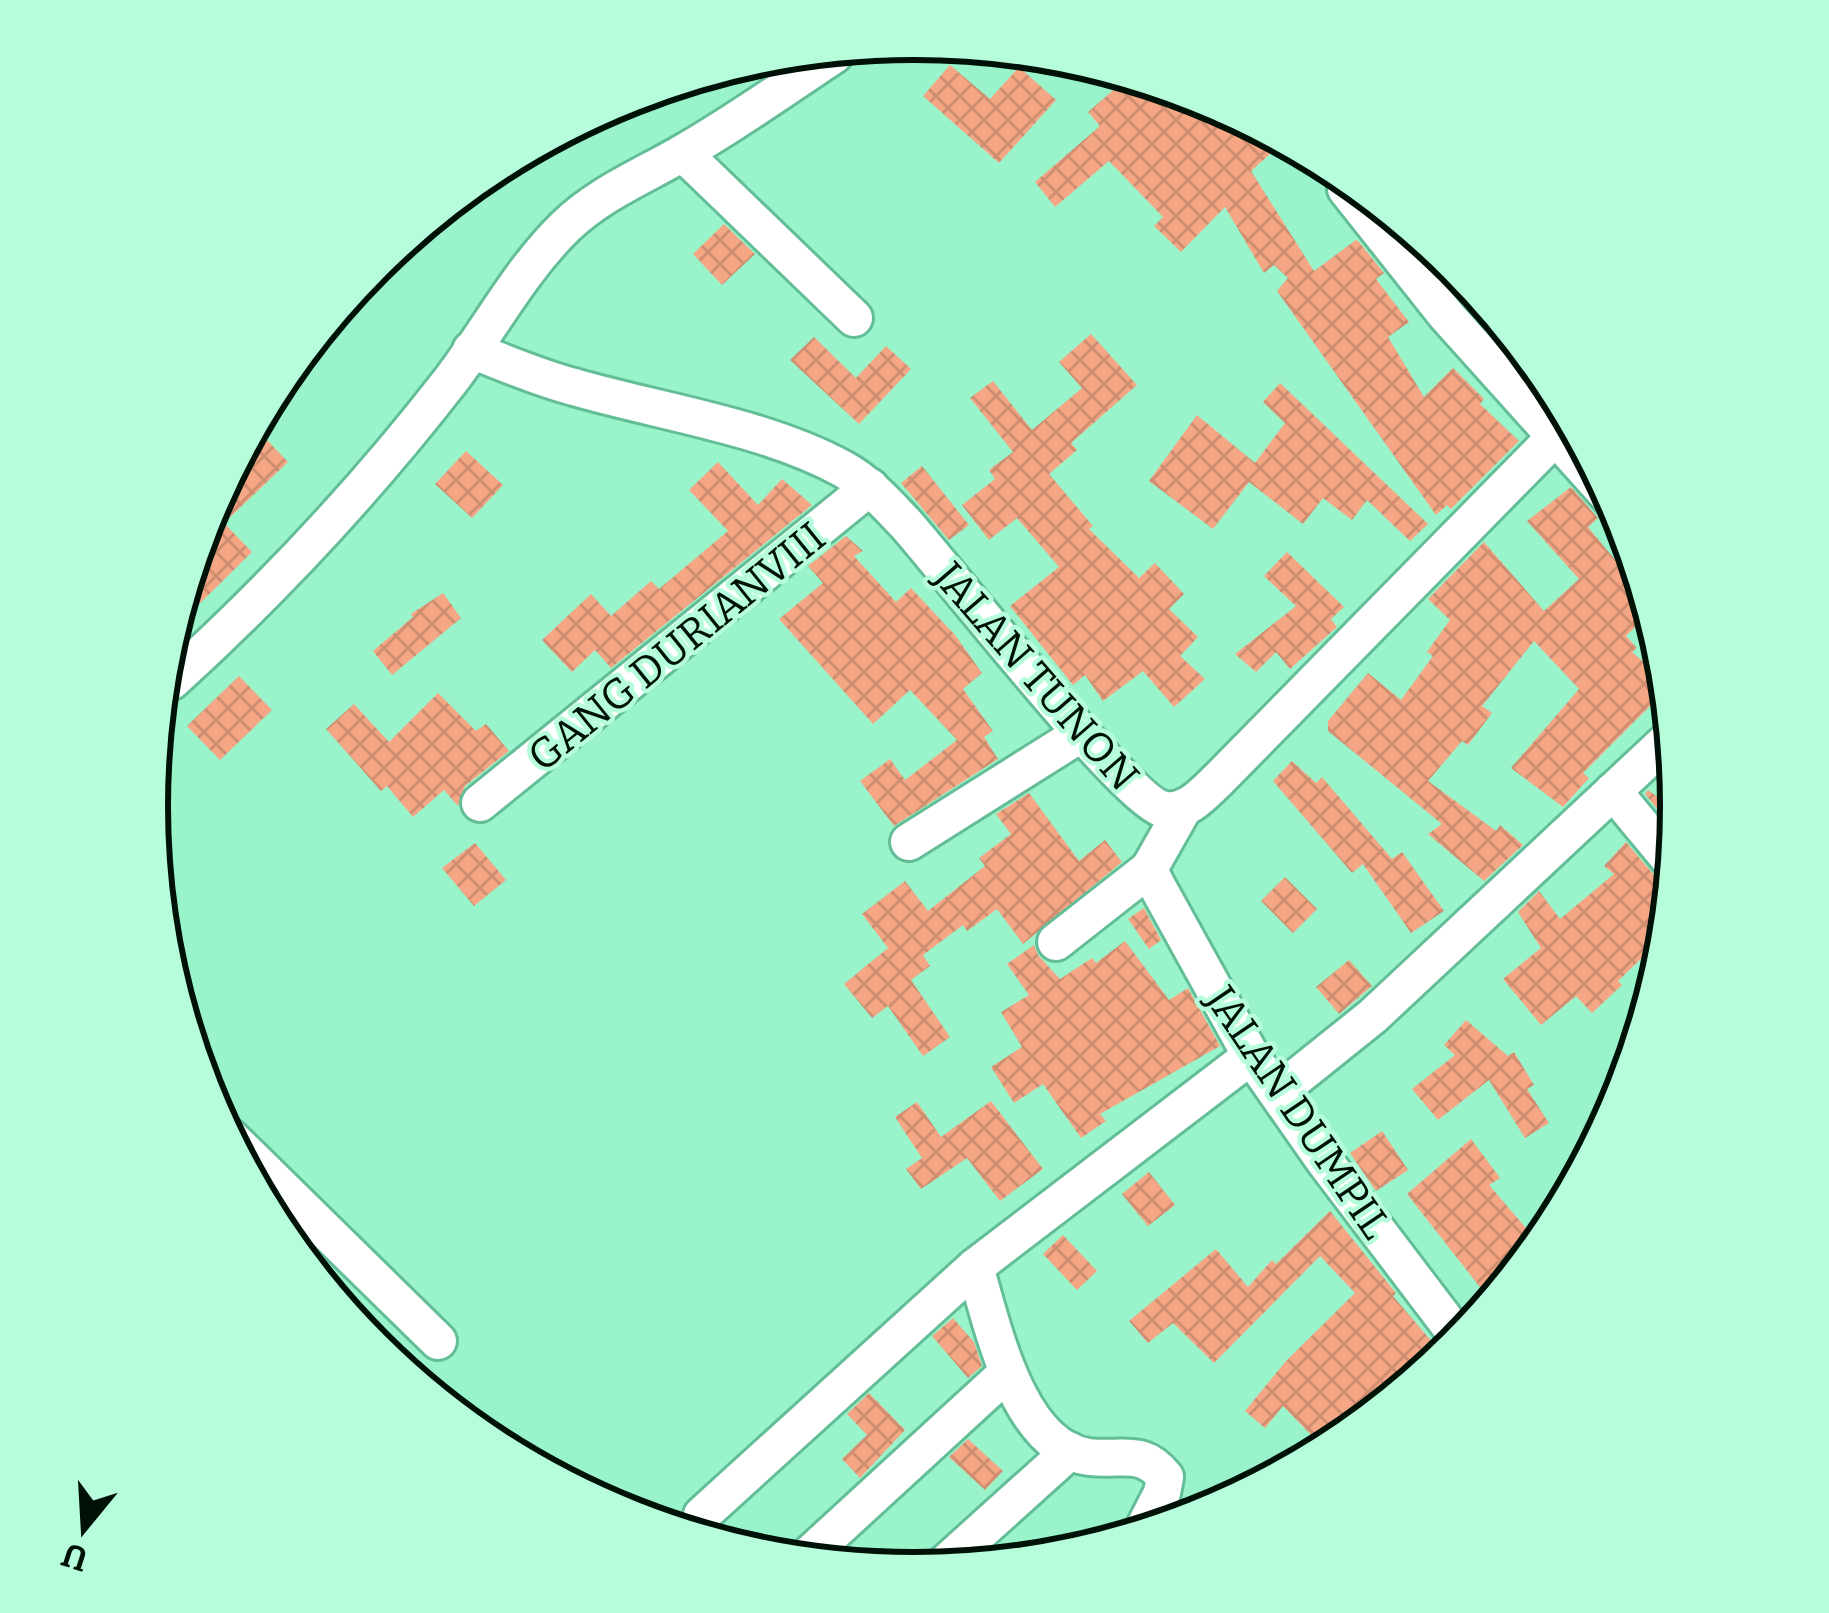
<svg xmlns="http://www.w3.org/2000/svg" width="1829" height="1613" font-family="Bitter,serif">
<defs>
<pattern id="building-cross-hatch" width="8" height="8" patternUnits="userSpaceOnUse" patternTransform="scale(3)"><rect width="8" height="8" fill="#f5a684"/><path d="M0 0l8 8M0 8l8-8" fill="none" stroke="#d08e70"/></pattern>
</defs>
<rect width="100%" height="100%" fill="#99f4cb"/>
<!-- building -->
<g fill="url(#building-cross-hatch)">
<path d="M950,65L990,99L1019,67L1056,100L999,163L923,96Z"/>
<path d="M1124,81L1209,98L1233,114L1270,154L1251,171L1314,271L1356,240L1359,242L1384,273L1376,279L1409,322L1388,337L1424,397L1453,368L1484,399L1480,404L1519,441L1451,509L1447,505L1436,515L1277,291L1288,278L1274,265L1264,273L1225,207L1181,252L1154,226L1163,217L1109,161L1055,207L1035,182L1100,126L1088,112Z"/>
<path d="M724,224L755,254L722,285L693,254Z"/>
<path d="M1091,334L1137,385L1071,443L1077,450L1049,474L1093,526L1089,529L1139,578L1155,563L1184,594L1169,609L1198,637L1180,656L1205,679L1174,707L1143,671L1103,701L1085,675L1073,685L1010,606L1059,567L1017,518L989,540L962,505L995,479L989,470L1013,452L970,398L993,381L1032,430L1082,388L1059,362Z"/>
<path d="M814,337L856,378L886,346L911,369L859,424L790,360Z"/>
<path d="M1280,383L1428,524L1410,541L1367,500L1352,520L1323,498L1303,524L1249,482L1213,529L1149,481L1197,415L1255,463L1285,423L1263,402Z"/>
<path d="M266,439L288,462L224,523L252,552L185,618L206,512L235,468Z"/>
<path d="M466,451L503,485L472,518L435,484Z"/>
<path d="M718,462L758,505L782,479L812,505L611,668L595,650L572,672L542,640L591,594L611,616L651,581L659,589L728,531L689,490Z"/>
<path d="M922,466L969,525L949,540L901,483Z"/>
<path d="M1571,487L1598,518L1588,527L1639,589L1644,618L1626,636L1637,648L1632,652L1655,672L1660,696L1583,773L1589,778L1563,807L1511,768L1579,689L1534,641L1482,706L1492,713L1468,745L1462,741L1428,781L1496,831L1500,825L1523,845L1484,881L1428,834L1442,824L1328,731V721L1368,673L1401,700L1433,656L1427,652L1450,620L1428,599L1484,542L1544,611L1579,579L1527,521Z"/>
<path d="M846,536L863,551L854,556L896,602L911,588L955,635L982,673L963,689L993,731L984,737L998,759L894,826L860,781L890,759L905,780L957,740L910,690L873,724L779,619L823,583L808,566Z"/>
<path d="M1287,552L1344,607L1331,619L1337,627L1290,669L1276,652L1256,672L1235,654L1296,606L1264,576Z"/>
<path d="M443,593L461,618L392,675L373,651L413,617L411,614Z"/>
<path d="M239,676L272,710L220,760L187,726Z"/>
<path d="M438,693L476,731L486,724L509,751L465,786L458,806L444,790L413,817L387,786L381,791L326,729L354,704L389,742Z"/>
<path d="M1292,761L1316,783L1322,777L1392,859L1402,852L1444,911L1411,933L1363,864L1352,873L1273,781Z"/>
<path d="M1648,790L1681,814L1677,833L1645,794Z"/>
<path d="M1029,793L1079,861L1105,840L1122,862L1023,944L997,909L967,931L963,925L923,955L930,966L911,980L950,1037L923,1056L888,1006L872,1018L844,984L888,948L862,914L905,881L928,911L985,866L979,858L1011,834L996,814Z"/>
<path d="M1626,842L1654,875L1667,883L1653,952H1648L1618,981L1622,985L1592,1013L1576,996L1541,1025L1503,979L1541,948L1518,912L1539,891L1560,919L1614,874L1604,866Z"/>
<path d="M475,843L506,880L474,906L442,868Z"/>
<path d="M1285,877L1317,909L1293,933L1261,901Z"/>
<path d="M1144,908L1161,940L1149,949L1128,919Z"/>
<path d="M1125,941L1169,1000L1188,988L1220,1046L1100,1114L1106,1121L1081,1138L1043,1084L1014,1103L991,1067L1022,1047L1001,1012L1029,995L1007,964L1034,945L1038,955L1060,979L1092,958L1096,963Z"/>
<path d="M1349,960L1372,986L1339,1014L1316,987Z"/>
<path d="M1466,1020L1508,1056L1514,1052L1534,1085L1527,1089L1549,1123L1525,1138L1489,1080L1438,1120L1412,1089L1455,1055L1444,1045Z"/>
<path d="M991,1101L1043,1169L1000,1201L967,1158L921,1189L906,1169L922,1158L895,1117L917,1102L941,1137Z"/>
<path d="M1382,1131L1408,1170L1376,1191L1350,1153Z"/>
<path d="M1471,1139L1500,1178L1489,1185L1533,1236L1522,1253L1505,1267L1509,1272L1490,1300L1407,1194Z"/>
<path d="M1149,1172L1175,1205L1148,1226L1122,1194Z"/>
<path d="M1330,1211L1396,1293L1393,1296L1445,1357L1318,1442L1283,1406L1265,1428L1245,1411L1286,1361L1355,1293L1320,1256L1214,1363L1173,1323L1148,1343L1129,1321L1216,1249L1248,1287L1272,1260L1276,1264Z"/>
<path d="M1063,1235L1097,1271L1077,1290L1043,1254Z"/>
<path d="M953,1318L974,1342L982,1366L968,1378L932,1336Z"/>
<path d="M869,1393L905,1430L860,1478L842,1459L867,1435L847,1414Z"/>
<path d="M968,1439L1003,1471L985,1490L949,1457Z"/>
</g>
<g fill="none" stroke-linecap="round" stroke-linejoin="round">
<defs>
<g id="minor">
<path d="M683,153L854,318"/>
<path d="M1346,189L1446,315L1623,512"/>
<path d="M471,350C505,363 539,378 574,387C660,412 764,426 843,469C867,482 886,503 905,523C943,565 1130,806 1166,810C1188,813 1205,792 1219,779L1566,426"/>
<path d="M172,681C272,590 368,487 451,380C490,329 519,272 565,227C599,194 641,177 681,154C734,124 784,88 834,55"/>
<path d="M1613,791L1671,861"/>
<path d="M480,803L870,487"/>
<path d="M1183,809L1149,869L1156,884L1251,1056L1323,1159L1462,1342"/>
<path d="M909,842L1082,733"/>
<path d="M1056,942L1149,869"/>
<path d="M1277,1093L1373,1016L1669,739"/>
<path d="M230,1137L438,1341"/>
<path d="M975,1267C992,1323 1017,1448 1089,1457C1122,1461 1142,1448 1165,1477L1162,1493L1144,1528"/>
<path d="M702,1515L975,1267L1251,1056"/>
<path d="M811,1553L1007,1373"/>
<path d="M939,1569L1070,1451"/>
</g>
</defs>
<!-- minor casing -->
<use href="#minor" stroke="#63be98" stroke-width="42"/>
<!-- minor -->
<use href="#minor" stroke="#fff" stroke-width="36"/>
</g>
<g text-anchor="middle" stroke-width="9" stroke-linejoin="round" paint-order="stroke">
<!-- street labels -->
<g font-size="42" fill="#001107" stroke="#b6fddc">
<text transform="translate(676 646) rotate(-39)" y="15">GANG DURIANVIII</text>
<text transform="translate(1037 676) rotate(49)" y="15">JALAN TUNON</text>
<text transform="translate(1299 1112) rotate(56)" y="15">JALAN DUMPIL</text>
</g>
</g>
<!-- crop -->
<path d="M0 0H1829V1613H0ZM168 806a746 746 0 1 1 1492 0a746 746 0 1 1-1492 0Z" fill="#b6fddc" fill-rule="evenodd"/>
<path fill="none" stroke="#001107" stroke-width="6" d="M168 806a746 746 0 1 1 1492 0a746 746 0 1 1-1492 0Z"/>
<!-- north arrow -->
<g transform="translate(84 1529) rotate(198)" stroke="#b6fddc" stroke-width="9" paint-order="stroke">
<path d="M0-9L21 45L0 30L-21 45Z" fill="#001107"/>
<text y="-18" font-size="33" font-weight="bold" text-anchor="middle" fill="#001107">U</text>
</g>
</svg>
